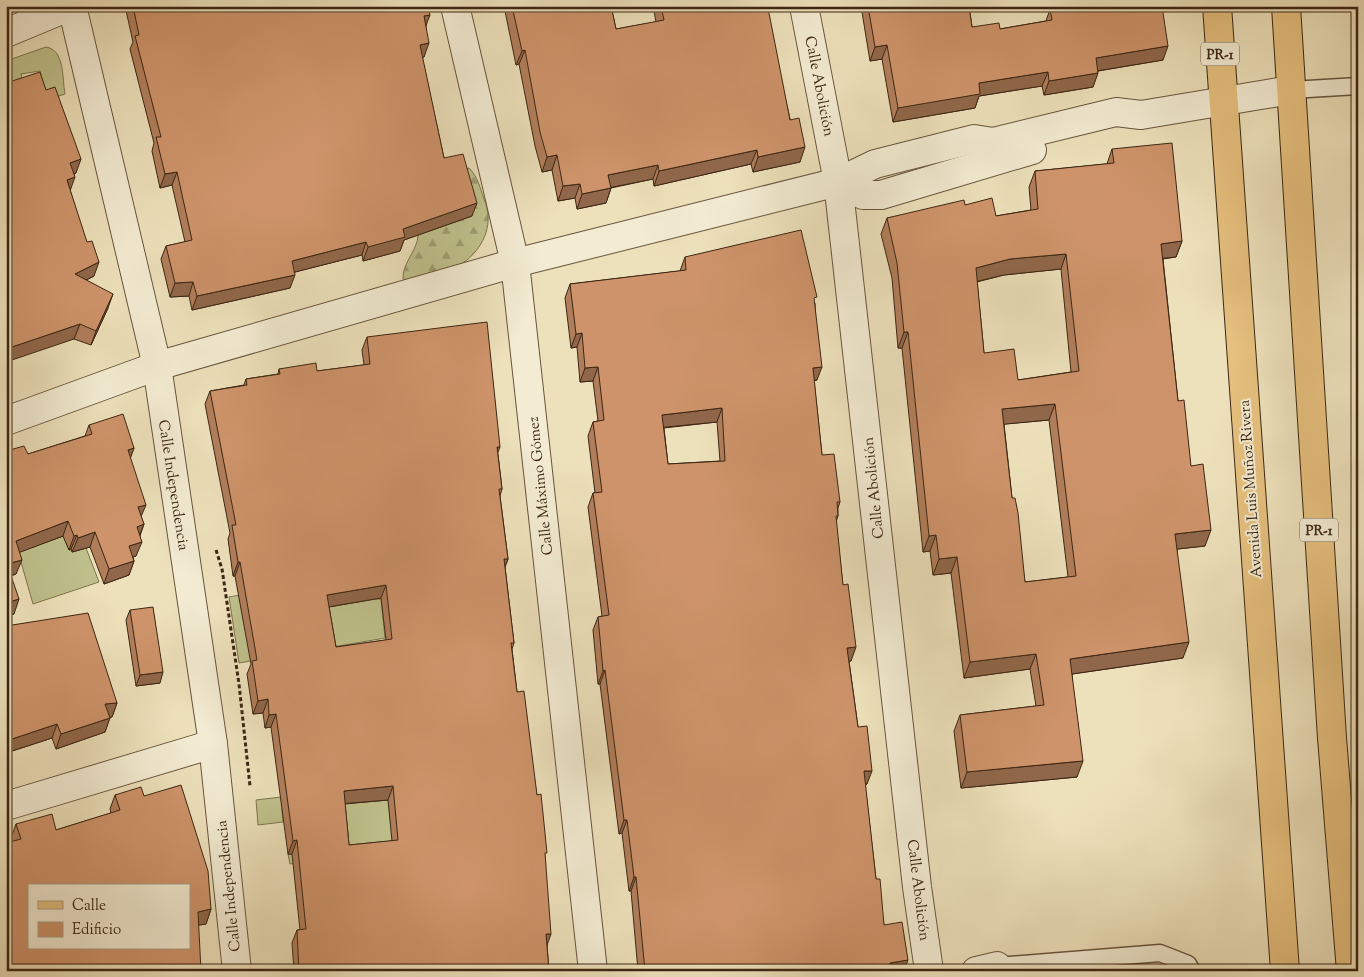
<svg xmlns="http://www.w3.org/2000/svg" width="1364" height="977" font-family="'Sorts Mill Goudy',serif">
<defs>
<pattern id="forest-firs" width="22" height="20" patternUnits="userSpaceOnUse" patternTransform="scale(1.25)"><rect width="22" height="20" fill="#bfc18c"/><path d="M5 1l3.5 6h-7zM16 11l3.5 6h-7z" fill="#9c9d71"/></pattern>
</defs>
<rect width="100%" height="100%" fill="#ede1bb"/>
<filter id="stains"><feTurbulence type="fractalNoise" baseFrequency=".004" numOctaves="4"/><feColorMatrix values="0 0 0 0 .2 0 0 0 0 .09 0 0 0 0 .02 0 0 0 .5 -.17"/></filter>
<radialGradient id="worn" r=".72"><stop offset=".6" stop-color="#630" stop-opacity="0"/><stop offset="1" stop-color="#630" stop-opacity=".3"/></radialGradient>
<!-- grass -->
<g fill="#bfc18c" stroke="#7e7450">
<path d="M46,47C65,50 62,78 65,94L47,100L40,71L21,74L23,83L6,89V61Z"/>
<path d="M63,536L69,550L86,548L99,582L33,604L21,562L13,554Z"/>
<path d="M344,576L377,599H381L385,638L239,663L229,597Z"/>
<path d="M372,786L373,801L388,800L408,852L290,864L288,854L341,849L282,809L283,822L258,825L256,800Z"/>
</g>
<!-- forest -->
<path fill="url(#forest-firs)" stroke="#7e7450" d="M469,168C478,177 480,188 484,199C494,222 485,245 467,260C455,270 424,276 409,280L403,279C402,263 418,250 418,235L459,171Z"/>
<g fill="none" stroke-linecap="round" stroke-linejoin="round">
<defs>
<g id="lane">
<path d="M1291,90L1358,86"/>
<path d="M997,966L1160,953L1188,964L1192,971"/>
</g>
<g id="street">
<path d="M72,6L157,366L213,744L237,971"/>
<path d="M455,6L515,263L593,971"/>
<path d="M804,6L838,182L917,887L929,971"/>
<path d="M6,33L71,6"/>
<path d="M838,182L863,195H881L1032,150"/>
<path d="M6,421L157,366L515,263L838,182L875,164L974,139L993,142L1116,112L1141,115L1291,90"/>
<path d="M6,806L213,744"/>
<path d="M976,971L997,966"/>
</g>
<g id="primary">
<path d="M1217,6L1285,971"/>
<path d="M1286,6L1332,738L1351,971"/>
</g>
</defs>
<!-- lane casing -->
<use href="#lane" stroke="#68553d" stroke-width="19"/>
<!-- street casing -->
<use href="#street" stroke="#68553d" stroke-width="30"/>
<!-- primary casing -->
<use href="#primary" stroke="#3c2613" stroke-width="30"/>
<!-- path -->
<path stroke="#3c2613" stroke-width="3" stroke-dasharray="4 2.5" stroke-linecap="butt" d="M216,550L222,569L239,684L250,786"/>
<!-- lane -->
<use href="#lane" stroke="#f3ecd3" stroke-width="16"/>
<!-- street -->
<use href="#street" stroke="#f3ecd3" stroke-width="28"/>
<!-- primary -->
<use href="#primary" stroke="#e6c07e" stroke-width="28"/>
</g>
<!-- wall -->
<g fill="#b17e5b" stroke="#3c2613" fill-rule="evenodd">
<path d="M125,6H428L426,26L424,57H422L444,158L472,216L404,240L400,251L363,261L362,255L295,272L290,288L192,310L189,296L170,297L161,259L166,246L185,242L172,185L160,188L152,151L154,143L130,49L133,42Z"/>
<path d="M504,6H611L616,29L656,22L653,6H764L800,162L753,172L751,164L654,186L653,179L611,188L606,203L577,209L575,198L558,201L552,170L542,172L535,146L519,64L516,65Z"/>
<path d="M861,6H969L972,27L1000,29L1046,21L1050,9L1053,8L1054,6H1162L1163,60L1098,71L1093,87L1044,95L1042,86L979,96L975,108L893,122L882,59L870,61Z"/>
<path d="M6,83L76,173L74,174L70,190L94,276L86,280L108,308L91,345L74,339Z"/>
<path d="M1112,149L1182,241L1176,257L1163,259L1178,401L1205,546L1177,549L1183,658L1072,674L1077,777L961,788L954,731L960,715L1036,706L1030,669L964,678L951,573L933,575L930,551L923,552L902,348H898L892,278L881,234L887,218L965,205L996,216L1031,210L1029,187L1035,171L1107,164ZM1061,269L1071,372L1018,380L984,353L977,282L1004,275ZM1049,420L1068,577L1025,582L1012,498L1004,424Z"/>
<path d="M685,257L815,303L817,380L814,381L822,455L840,502L838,508V516L836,522L851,661H849L858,727L867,784L865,785L876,879L884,925L904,971H638L631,891H629L622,833L619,834L600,684H598L593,630L598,617L602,616L588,507L593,493H595L588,436L593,422L598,421L593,381L580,382L577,347L571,348L565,298L570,284L680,271ZM717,422L720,461L668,464L664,428Z"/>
<path d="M367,337L498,454L502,489L500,496L508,559L505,567L514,643L512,649L517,692L537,795L545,858L547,945L549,971H294L292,943L297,930H300L292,854H288L271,727L265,728L263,713L253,714L247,674L251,664L235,576H233L228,539L230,533L205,404L210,391L244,385L246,379L278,374L279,369L317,371L364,365L362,350ZM381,598L386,640L336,647L329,607ZM388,800L392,841L349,845L345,804Z"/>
<path d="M89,425L134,448L130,458L141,517L144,524L140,536L136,556L133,557L134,561L129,575L104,584L90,547L72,552L71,549L69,550L63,536L19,552L16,574L11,576L14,614L6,616V451L28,454L85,436Z"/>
<path d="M130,610L160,683L136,686L126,620Z"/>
<path d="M6,626L117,703L112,717H110L105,732L56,749L52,738L6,753Z"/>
<path d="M115,795L144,796L211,909L206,924L199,925L12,842L11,838L16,824L56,830L111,813L110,809Z"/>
</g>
<!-- shaded-wall -->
<g fill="#90674a" stroke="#3c2613">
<path d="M430,15L425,28L424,16Z"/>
<path d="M429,43L424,57L415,59L420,45Z"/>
<path d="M887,45L882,59L870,61L875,47Z"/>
<path d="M1168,46L1163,60L1091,72L1096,58Z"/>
<path d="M525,50L519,64L516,65L522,51Z"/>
<path d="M1048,72L1042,86L979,96L975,108L893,122L898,108L979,83Z"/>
<path d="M1098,73L1093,87L1044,95L1049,81Z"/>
<path d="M805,147L800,162L753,172L758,157Z"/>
<path d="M757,150L751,164L654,186L659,171Z"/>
<path d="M557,155L552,170L542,172L547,157Z"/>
<path d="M81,159L76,173L65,177L70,163Z"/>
<path d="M658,165L653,179L603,189L608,175Z"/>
<path d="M177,172L172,185L160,188L165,174Z"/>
<path d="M75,177L70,191L67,180Z"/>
<path d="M580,184L575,198L558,201L563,186Z"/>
<path d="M611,188L606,203L577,209L582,194Z"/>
<path d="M477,203L472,216L404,240L400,251L363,261L368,247L403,229Z"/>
<path d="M1182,241L1176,257L1155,259L1161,244Z"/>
<path d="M366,242L362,255L287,274L292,261Z"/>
<path d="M1066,254L1061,269L1004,275L970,283L976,268L1010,259Z"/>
<path d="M99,262L94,276L69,289L75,274Z"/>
<path d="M295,275L290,288L192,310L197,296Z"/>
<path d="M193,282L189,296L170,297L175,283Z"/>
<path d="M113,294L108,308L91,345L96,331Z"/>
<path d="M80,324L74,339L6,362V349Z"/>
<path d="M904,332H908L902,348H898Z"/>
<path d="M582,333L577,347L571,348L576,334Z"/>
<path d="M598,367L593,381L580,382L585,368Z"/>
<path d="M822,367L817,380L808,381L813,368Z"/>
<path d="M1055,404L1049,420L996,425L1002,409Z"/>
<path d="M722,408L717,422L657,428L662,415Z"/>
<path d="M497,447H500L495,460Z"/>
<path d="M134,448L129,462L128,450Z"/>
<path d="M146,505L140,519L138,507Z"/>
<path d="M68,521L63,536L10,556L16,541Z"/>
<path d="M144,524L138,539L137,527Z"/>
<path d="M1211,530L1205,546L1169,550L1175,534Z"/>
<path d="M95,532L90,547L72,552L78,538Z"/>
<path d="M77,535L71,549L69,550L74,536Z"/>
<path d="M936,535L930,551L923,552L929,536Z"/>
<path d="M142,542L136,556L124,560L129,546Z"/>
<path d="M957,557L951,573L933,575L939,559Z"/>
<path d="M504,559H508L503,572Z"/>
<path d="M22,560L16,574L6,577L7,564Z"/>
<path d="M134,561L129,575L104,584L109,569Z"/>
<path d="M238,562H240L235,576H233Z"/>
<path d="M386,585L381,598L322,608L327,595Z"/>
<path d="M19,599L14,614L6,616V603Z"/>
<path d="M1189,642L1183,658L1065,675L1070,659Z"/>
<path d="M856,647L851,661L842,662L847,648Z"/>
<path d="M1036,654L1030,669L964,678L970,662Z"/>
<path d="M605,670L600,684H598L603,671Z"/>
<path d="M163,672L160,683L136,686L140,675Z"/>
<path d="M268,699L263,713L253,714L258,701Z"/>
<path d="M117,703L112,717L100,719L105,704Z"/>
<path d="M276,714L271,727L265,728L269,715Z"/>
<path d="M110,718L105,732L56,749L61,734Z"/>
<path d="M57,724L52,738L6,753V741Z"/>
<path d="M1083,761L1077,777L961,788L967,772Z"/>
<path d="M864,771H872L867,784L859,785Z"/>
<path d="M393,786L388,800L339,804L344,791Z"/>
<path d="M624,820H627L622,833L619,834Z"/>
<path d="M297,840L292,854H288L293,841Z"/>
<path d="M634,877H636L631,891H629Z"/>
<path d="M211,909L206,924L192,926L198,912Z"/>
<path d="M546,934H551L546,948Z"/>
<path d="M908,960L904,971H887L890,963Z"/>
</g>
<!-- building -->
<g fill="#ce936a" stroke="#3c2613" fill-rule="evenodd">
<path d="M133,6H428L430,15L424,16L429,43L420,45L444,158L463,154L477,203L403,229L405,237L368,247L366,242L292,261L295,275L197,296L193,282L175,283L166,246L192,240L177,172L165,174L156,137H161L135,36L139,35Z"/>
<path d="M512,6H611L616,29L664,20L661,6H764L765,9L768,8L790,120L799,118L805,147L758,157L757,150L659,171L658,165L608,175L611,188L582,194L580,184L563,186L557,155L547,157L540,132L525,50L522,51Z"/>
<path d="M868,6H969L972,27L999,23L1000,29L1052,20L1050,9L1059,6H1162L1168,46L1096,58L1098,73L1049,81L1048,72L979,83L980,94L898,108L887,45L875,47Z"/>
<path d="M40,72L46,90L55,87L81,159L70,163L75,177L67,180L87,242L92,241L99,262L75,274L113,294L96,331L80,324L6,349V83Z"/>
<path d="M1172,143L1182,241L1161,244L1178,401L1184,400L1191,466L1203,464L1211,530L1175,534L1189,642L1070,659L1083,761L967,772L960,715L1044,705L1036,654L970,662L957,557L939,559L936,535L929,536L908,332H904L897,263L887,218L964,200L965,205L992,198L996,216L1038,209L1035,171L1114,163L1112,149ZM1066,254L1079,371L1018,380L1014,349L984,353L976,268L1010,259ZM1055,404L1076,576L1025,582L1018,513L1015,498H1012L1002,409Z"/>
<path d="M801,230L817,297L814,298L822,367L813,368L822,455L834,454L840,502H837L838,516H836L843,585L848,584L856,647L847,648L858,727L867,726L872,771H864L876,879H880L884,925L902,922L908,960L890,963L891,970L889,971H645L636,877H634L627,820H624L605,670L603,671L598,617L609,615L593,493L602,492L593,422L604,420L598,367L585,368L582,333L576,334L570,284L686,270L685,257ZM722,408L725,461L668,464L662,415Z"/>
<path d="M487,322L500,447H497L502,489H499L508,559H504L514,643H511L517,692L524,691L537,795L541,794L547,853H545L551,934H546L549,971H299L297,930L306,929L297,840L293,841L276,714L269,715L268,699L258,701L252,661L257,660L240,562H238L232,525H236L210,391L247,385L246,379L280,374L279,369L316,363L317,371L370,364L367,337ZM386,585L392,639L336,647L327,595ZM393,786L398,840L349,845L344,791Z"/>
<path d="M123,414L134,448L128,450L146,505L138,507L144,524L137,527L142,542L129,546L134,561L109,569L95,532L78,538L77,535L74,536L68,521L16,541L22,560L7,564L19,599L6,603V451L24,446L28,454L92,434L89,425Z"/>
<path d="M153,607L163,672L140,675L130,610Z"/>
<path d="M88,613L117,703L105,704L110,718L61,734L57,724L6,741V626Z"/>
<path d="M181,785L208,871L211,909L198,912L201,971H6V843L21,839L16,824L52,814L56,830L120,810L115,795L141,787L144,796ZM29,886H189V948H29Z"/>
</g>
<g text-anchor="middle" stroke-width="4" stroke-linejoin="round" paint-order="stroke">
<!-- shield labels -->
<g fill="#f3ecd3" stroke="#73614d" stroke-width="1">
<rect x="1201" y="42.5" width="38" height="23" rx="4"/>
<rect x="1300" y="518.5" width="38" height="23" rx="4"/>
</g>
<g font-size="14" font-weight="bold" fill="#3c2613">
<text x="1220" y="59">PR-1</text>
<text x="1319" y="535">PR-1</text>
</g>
<!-- street labels -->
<g font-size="15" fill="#3c2613" stroke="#f3ecd3">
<text transform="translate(820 86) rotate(79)" y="5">Calle Abolición</text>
<text transform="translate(174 485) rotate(81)" y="5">Calle Independencia</text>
<text transform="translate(540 486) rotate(-96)" y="5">Calle Máximo Gómez</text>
<text transform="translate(873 488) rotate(-96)" y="5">Calle Abolición</text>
<text transform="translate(1250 489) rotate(-94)" y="5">Avenida Luis Muñoz Rivera</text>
<text transform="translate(228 886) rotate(-96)" y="5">Calle Independencia</text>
<text transform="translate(919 890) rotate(83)" y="5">Calle Abolición</text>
</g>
</g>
<!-- margin -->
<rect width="1364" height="977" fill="none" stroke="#ede1bb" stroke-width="25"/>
<rect x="8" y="8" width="1349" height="962" fill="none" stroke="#3c2613" stroke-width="2.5"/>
<rect x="12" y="12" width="1339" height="952" fill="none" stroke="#3c2613"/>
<!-- legend -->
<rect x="28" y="884" width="162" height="65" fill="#f3ecd3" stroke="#aa9d86"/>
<rect x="38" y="901" width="25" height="8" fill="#e6c07e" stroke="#aa9d86"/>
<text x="72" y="910" font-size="15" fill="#3c2613">Calle</text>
<rect x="38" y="922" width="25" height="15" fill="#ce936a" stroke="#aa9d86"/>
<text x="72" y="934" font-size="15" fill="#3c2613">Edificio</text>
<rect width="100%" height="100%" filter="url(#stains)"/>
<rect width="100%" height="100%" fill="url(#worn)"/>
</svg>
